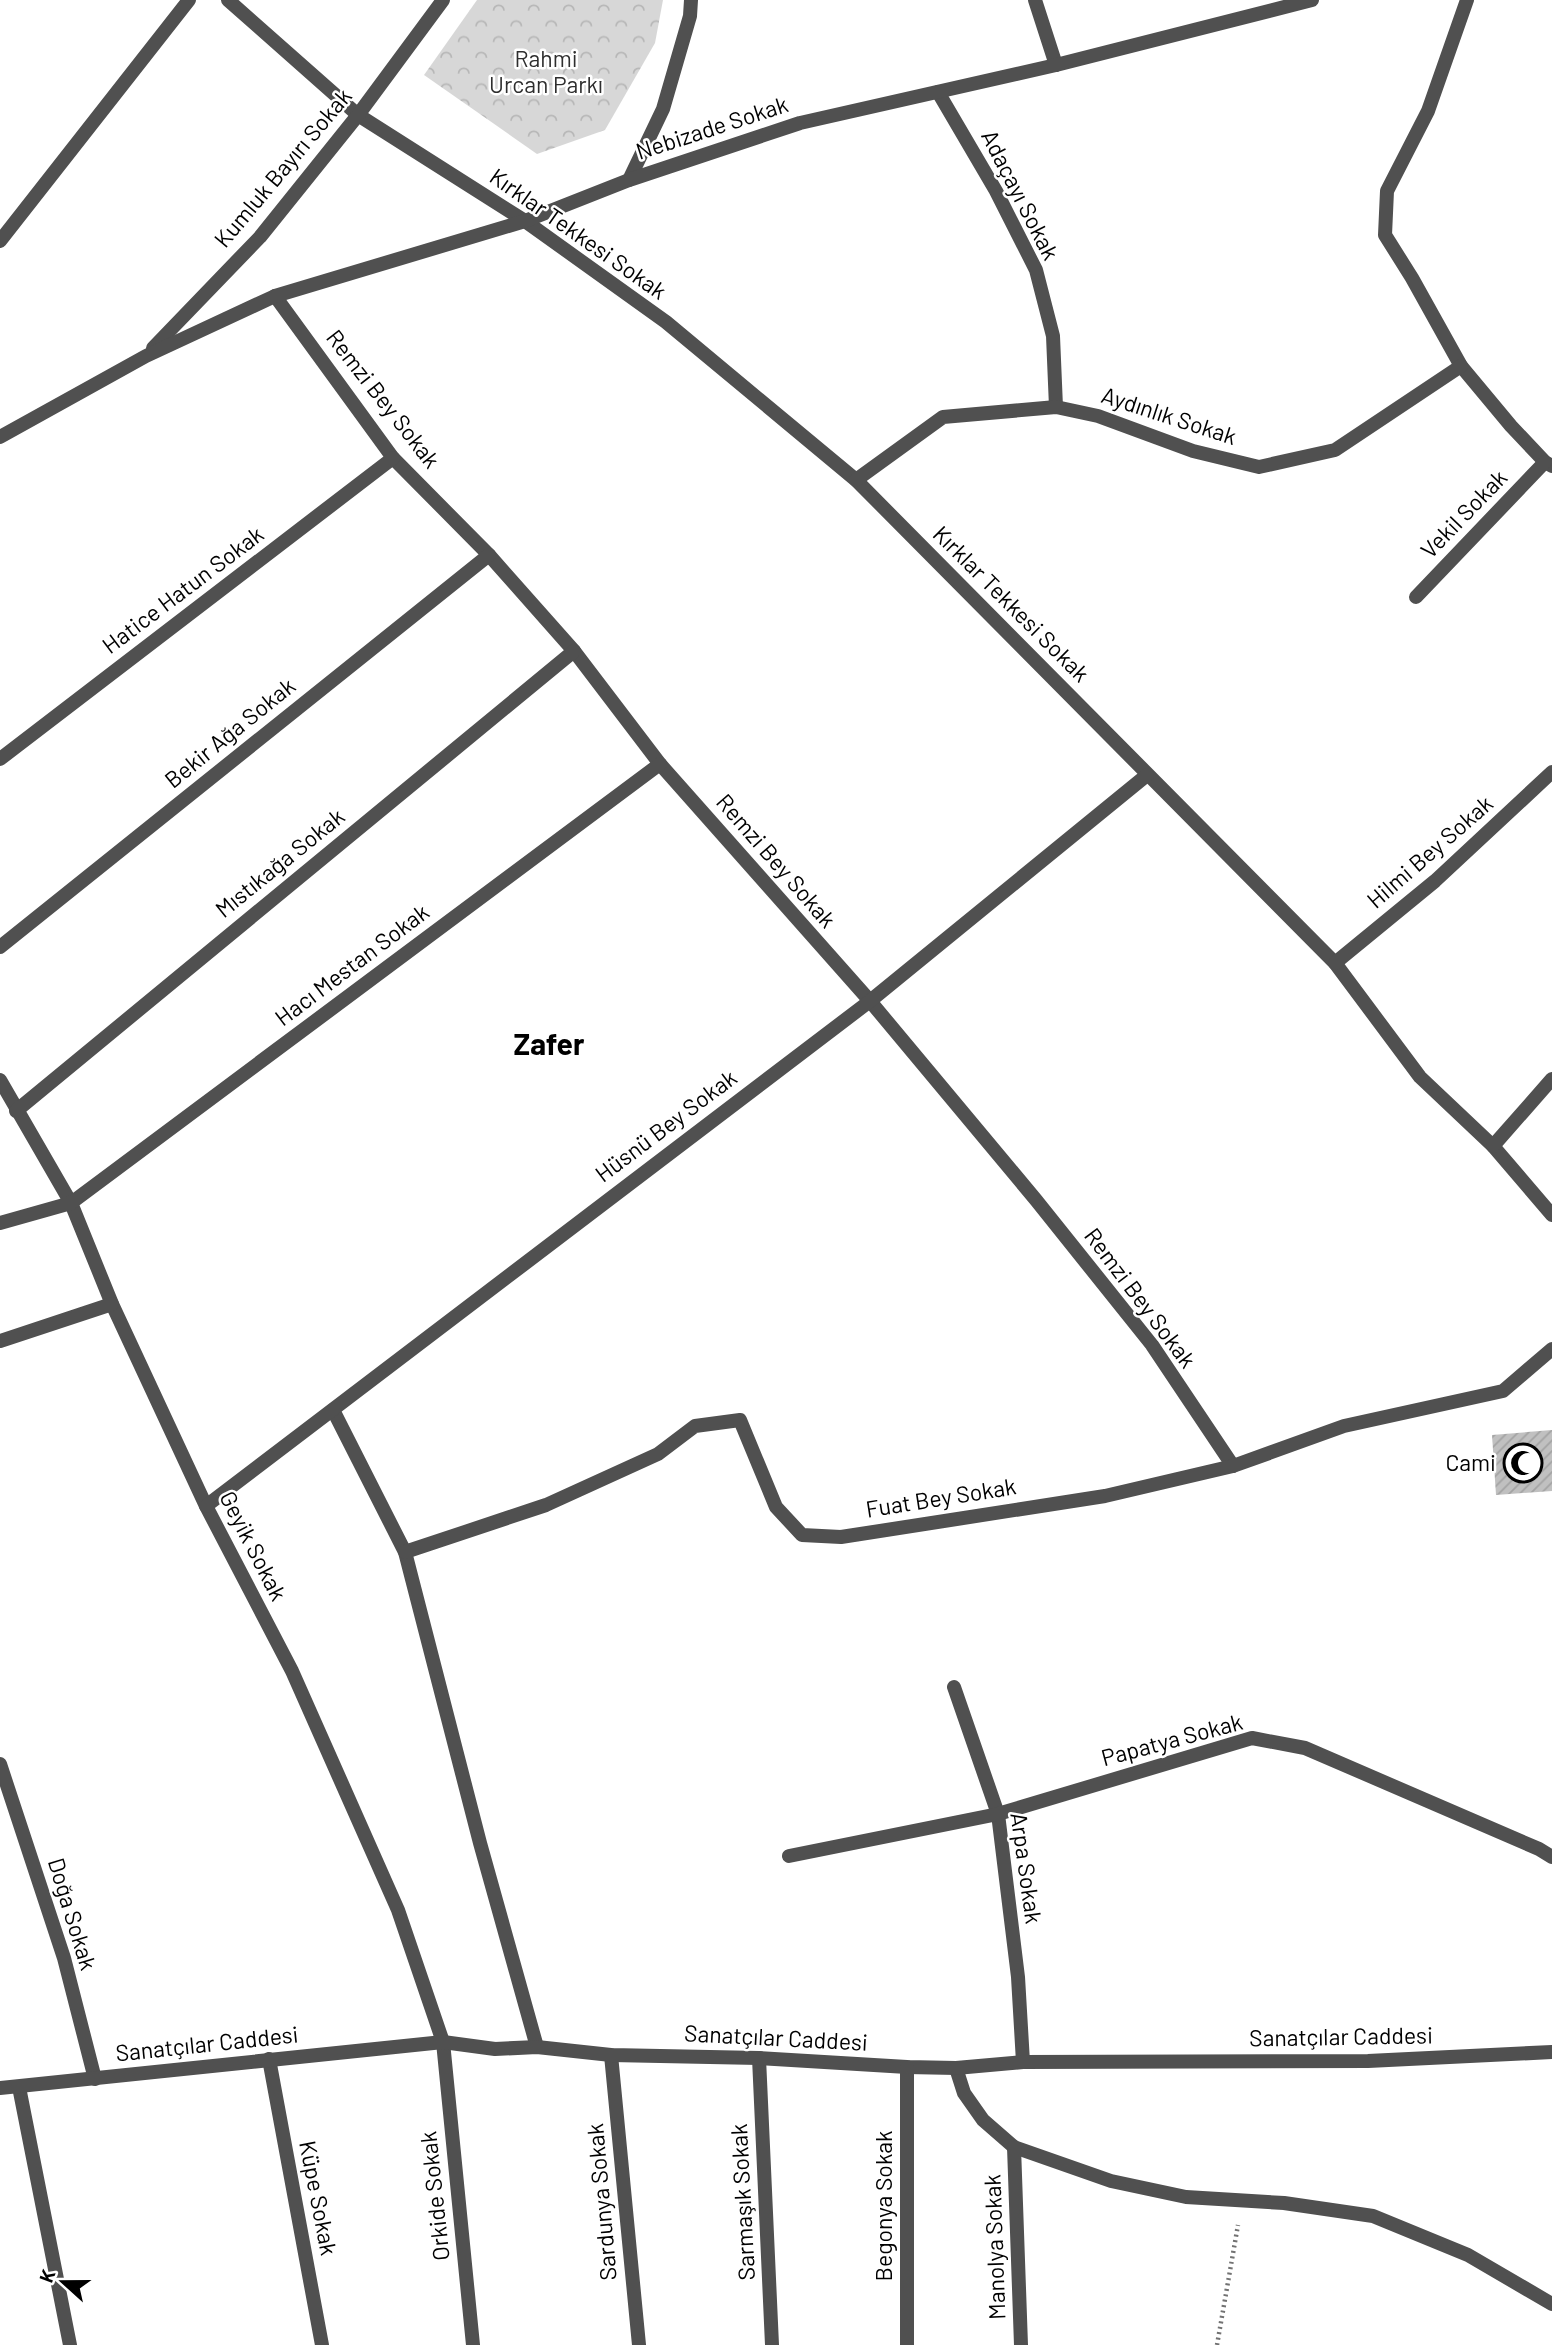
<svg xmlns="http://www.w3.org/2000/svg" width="1552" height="2345" font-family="Barlow,sans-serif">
<defs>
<pattern id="park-crowns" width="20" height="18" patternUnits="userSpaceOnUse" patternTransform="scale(1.75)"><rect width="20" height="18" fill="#d7d7d7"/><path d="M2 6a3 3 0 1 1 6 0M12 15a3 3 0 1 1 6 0" fill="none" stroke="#b7b7b7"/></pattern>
<pattern id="building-hatch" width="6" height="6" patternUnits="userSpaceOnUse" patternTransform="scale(1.75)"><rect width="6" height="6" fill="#c0c0c0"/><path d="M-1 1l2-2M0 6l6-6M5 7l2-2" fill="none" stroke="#a3a3a3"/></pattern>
</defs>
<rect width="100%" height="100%" fill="#fff"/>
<!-- park -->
<path fill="url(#park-crowns)" d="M477,0H663L655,43L605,130L537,154L424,75Z"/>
<!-- building -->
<path fill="url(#building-hatch)" d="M1552,1430V1491L1496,1495L1492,1435Z"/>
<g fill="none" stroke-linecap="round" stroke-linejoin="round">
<!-- path -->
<path stroke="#727272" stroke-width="4.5" stroke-dasharray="2 3.5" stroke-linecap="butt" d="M1217,2345L1238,2225"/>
<!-- minor -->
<g stroke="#505050" stroke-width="14">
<path d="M228,0L358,115L525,221L666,322L856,480L1335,963L1420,1077L1493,1146L1552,1215"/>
<path d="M1035,0L1056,65"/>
<path d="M1467,0L1428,111L1387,191L1385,235L1412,278L1461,366L1511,426L1545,462L1552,466"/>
<path d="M938,92L996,191L1036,270L1053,336L1056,407"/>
<path d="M629,180L663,109L690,16L691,0"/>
<path d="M0,241L189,0"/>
<path d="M275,296L393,458L489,555L574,651L660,764L870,1001L1036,1200L1152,1345L1233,1466"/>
<path d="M153,348L260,237L358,115L443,0"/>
<path d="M0,437L146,356L275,296L525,221L629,180L800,123L1056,65L1312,0"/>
<path d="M856,480L943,417L1056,407L1098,416L1193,451L1259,467L1335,450L1461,366"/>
<path d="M1416,597L1545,462"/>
<path d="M0,759L393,458"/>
<path d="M0,947L489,555"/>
<path d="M1335,963L1435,881L1552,772"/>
<path d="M0,1080L71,1203L112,1304L206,1506L292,1671L398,1910L443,2042L473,2345"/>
<path d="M16,1111L574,651"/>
<path d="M1493,1146L1552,1079"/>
<path d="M0,1223L71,1203L660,764"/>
<path d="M0,1341L112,1304"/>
<path d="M333,1410L405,1552L480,1843L537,2047"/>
<path d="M206,1506L870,1001L1147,775"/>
<path d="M405,1552L546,1505L658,1454L695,1426L740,1420L776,1507L802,1535L841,1537L1105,1496L1233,1466L1344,1426L1503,1391L1552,1349"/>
<path d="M954,1687L998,1814L1018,1977L1023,2062"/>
<path d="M0,1764L64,1958L95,2079"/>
<path d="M789,1856L998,1814L1252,1738L1305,1748L1539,1849L1552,1857"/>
<path d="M611,2055L639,2345"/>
<path d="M759,2058L772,2345"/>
<path d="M269,2059L322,2345"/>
<path d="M956,2068L964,2093L983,2120L1014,2147L1111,2181L1186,2197L1284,2203L1373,2216L1468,2255L1552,2304"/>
<path d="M19,2087L70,2345"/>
<path d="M0,2088L443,2042L495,2049L537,2047L611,2055L759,2058L907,2067L956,2068L1023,2062L1368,2061L1552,2052"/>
<path d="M1014,2147L1021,2345"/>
<path d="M907,2345V2067"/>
</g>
</g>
<!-- icons -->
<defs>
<symbol id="mosque-ring" viewBox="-11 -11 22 22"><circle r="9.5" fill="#fff" stroke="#000" stroke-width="1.5"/><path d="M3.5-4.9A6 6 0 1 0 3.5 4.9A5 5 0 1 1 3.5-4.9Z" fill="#000"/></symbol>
</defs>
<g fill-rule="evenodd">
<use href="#mosque-ring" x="1501" y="1441" width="44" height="44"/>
</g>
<g text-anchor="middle" stroke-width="5" stroke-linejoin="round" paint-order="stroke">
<!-- park labels -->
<g font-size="23" fill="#2e2e2e" stroke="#fff">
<text x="546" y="67">Rahmi<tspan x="546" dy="26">Urcan Parkı</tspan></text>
</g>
<!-- street labels -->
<g font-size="23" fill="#000" stroke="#fff">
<text transform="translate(712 128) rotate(-18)" y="8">Nebizade Sokak</text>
<text transform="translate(283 168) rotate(-50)" y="8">Kumluk Bayırı Sokak</text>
<text transform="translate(1020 195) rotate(63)" y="8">Adaçayı Sokak</text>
<text transform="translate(578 234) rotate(35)" y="8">Kırklar Tekkesi Sokak</text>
<text transform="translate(383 399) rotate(52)" y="8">Remzi Bey Sokak</text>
<text transform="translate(1169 416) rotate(18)" y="8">Aydınlık Sokak</text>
<text transform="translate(1464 514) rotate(-46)" y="8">Vekil Sokak</text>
<text transform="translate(183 590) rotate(-37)" y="8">Hatice Hatun Sokak</text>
<text transform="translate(1011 604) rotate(45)" y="8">Kırklar Tekkesi Sokak</text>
<text transform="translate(230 733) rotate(-39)" y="8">Bekir Ağa Sokak</text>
<text transform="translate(1430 852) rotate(-41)" y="8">Hilmi Bey Sokak</text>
<text transform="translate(776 861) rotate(49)" y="8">Remzi Bey Sokak</text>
<text transform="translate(280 863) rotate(-39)" y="8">Mıstıkağa Sokak</text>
<text transform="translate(352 965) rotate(-37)" y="8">Hacı Mestan Sokak</text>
<text transform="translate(666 1126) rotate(-37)" y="8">Hüsnü Bey Sokak</text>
<text transform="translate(1140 1298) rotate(53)" y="8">Remzi Bey Sokak</text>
<text transform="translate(941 1498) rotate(-9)" y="8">Fuat Bey Sokak</text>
<text transform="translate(253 1546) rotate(63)" y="8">Geyik Sokak</text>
<text transform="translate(1172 1740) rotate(-15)" y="8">Papatya Sokak</text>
<text transform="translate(1026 1868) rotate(82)" y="8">Arpa Sokak</text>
<text transform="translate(72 1914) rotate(73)" y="8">Doğa Sokak</text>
<text transform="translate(1341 2037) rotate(-1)" y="8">Sanatçılar Caddesi</text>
<text transform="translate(776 2038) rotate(3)" y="8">Sanatçılar Caddesi</text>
<text transform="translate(207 2044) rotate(-6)" y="8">Sanatçılar Caddesi</text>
<text transform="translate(435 2196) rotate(-96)" y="8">Orkide Sokak</text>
<text transform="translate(318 2198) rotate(79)" y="8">Küpe Sokak</text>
<text transform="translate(602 2202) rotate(-95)" y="8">Sardunya Sokak</text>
<text transform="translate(743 2202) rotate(-93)" y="8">Sarmaşık Sokak</text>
<text transform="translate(884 2206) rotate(-90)" y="8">Begonya Sokak</text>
<text transform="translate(995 2247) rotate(-92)" y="8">Manolya Sokak</text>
</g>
<!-- poi labels -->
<g font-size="23" fill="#000" stroke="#fff" text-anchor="end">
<text x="1496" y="1471">Cami</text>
</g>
<!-- district labels -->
<g font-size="30" font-weight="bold" fill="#000" stroke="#fff">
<text x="549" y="1055">Zafer</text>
</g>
</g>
<!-- north arrow -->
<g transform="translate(63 2282) rotate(291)" stroke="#ffffff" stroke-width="5" paint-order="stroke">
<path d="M0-5L12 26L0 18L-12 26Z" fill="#000000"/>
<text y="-10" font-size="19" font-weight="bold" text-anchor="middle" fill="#000000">K</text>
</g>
</svg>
